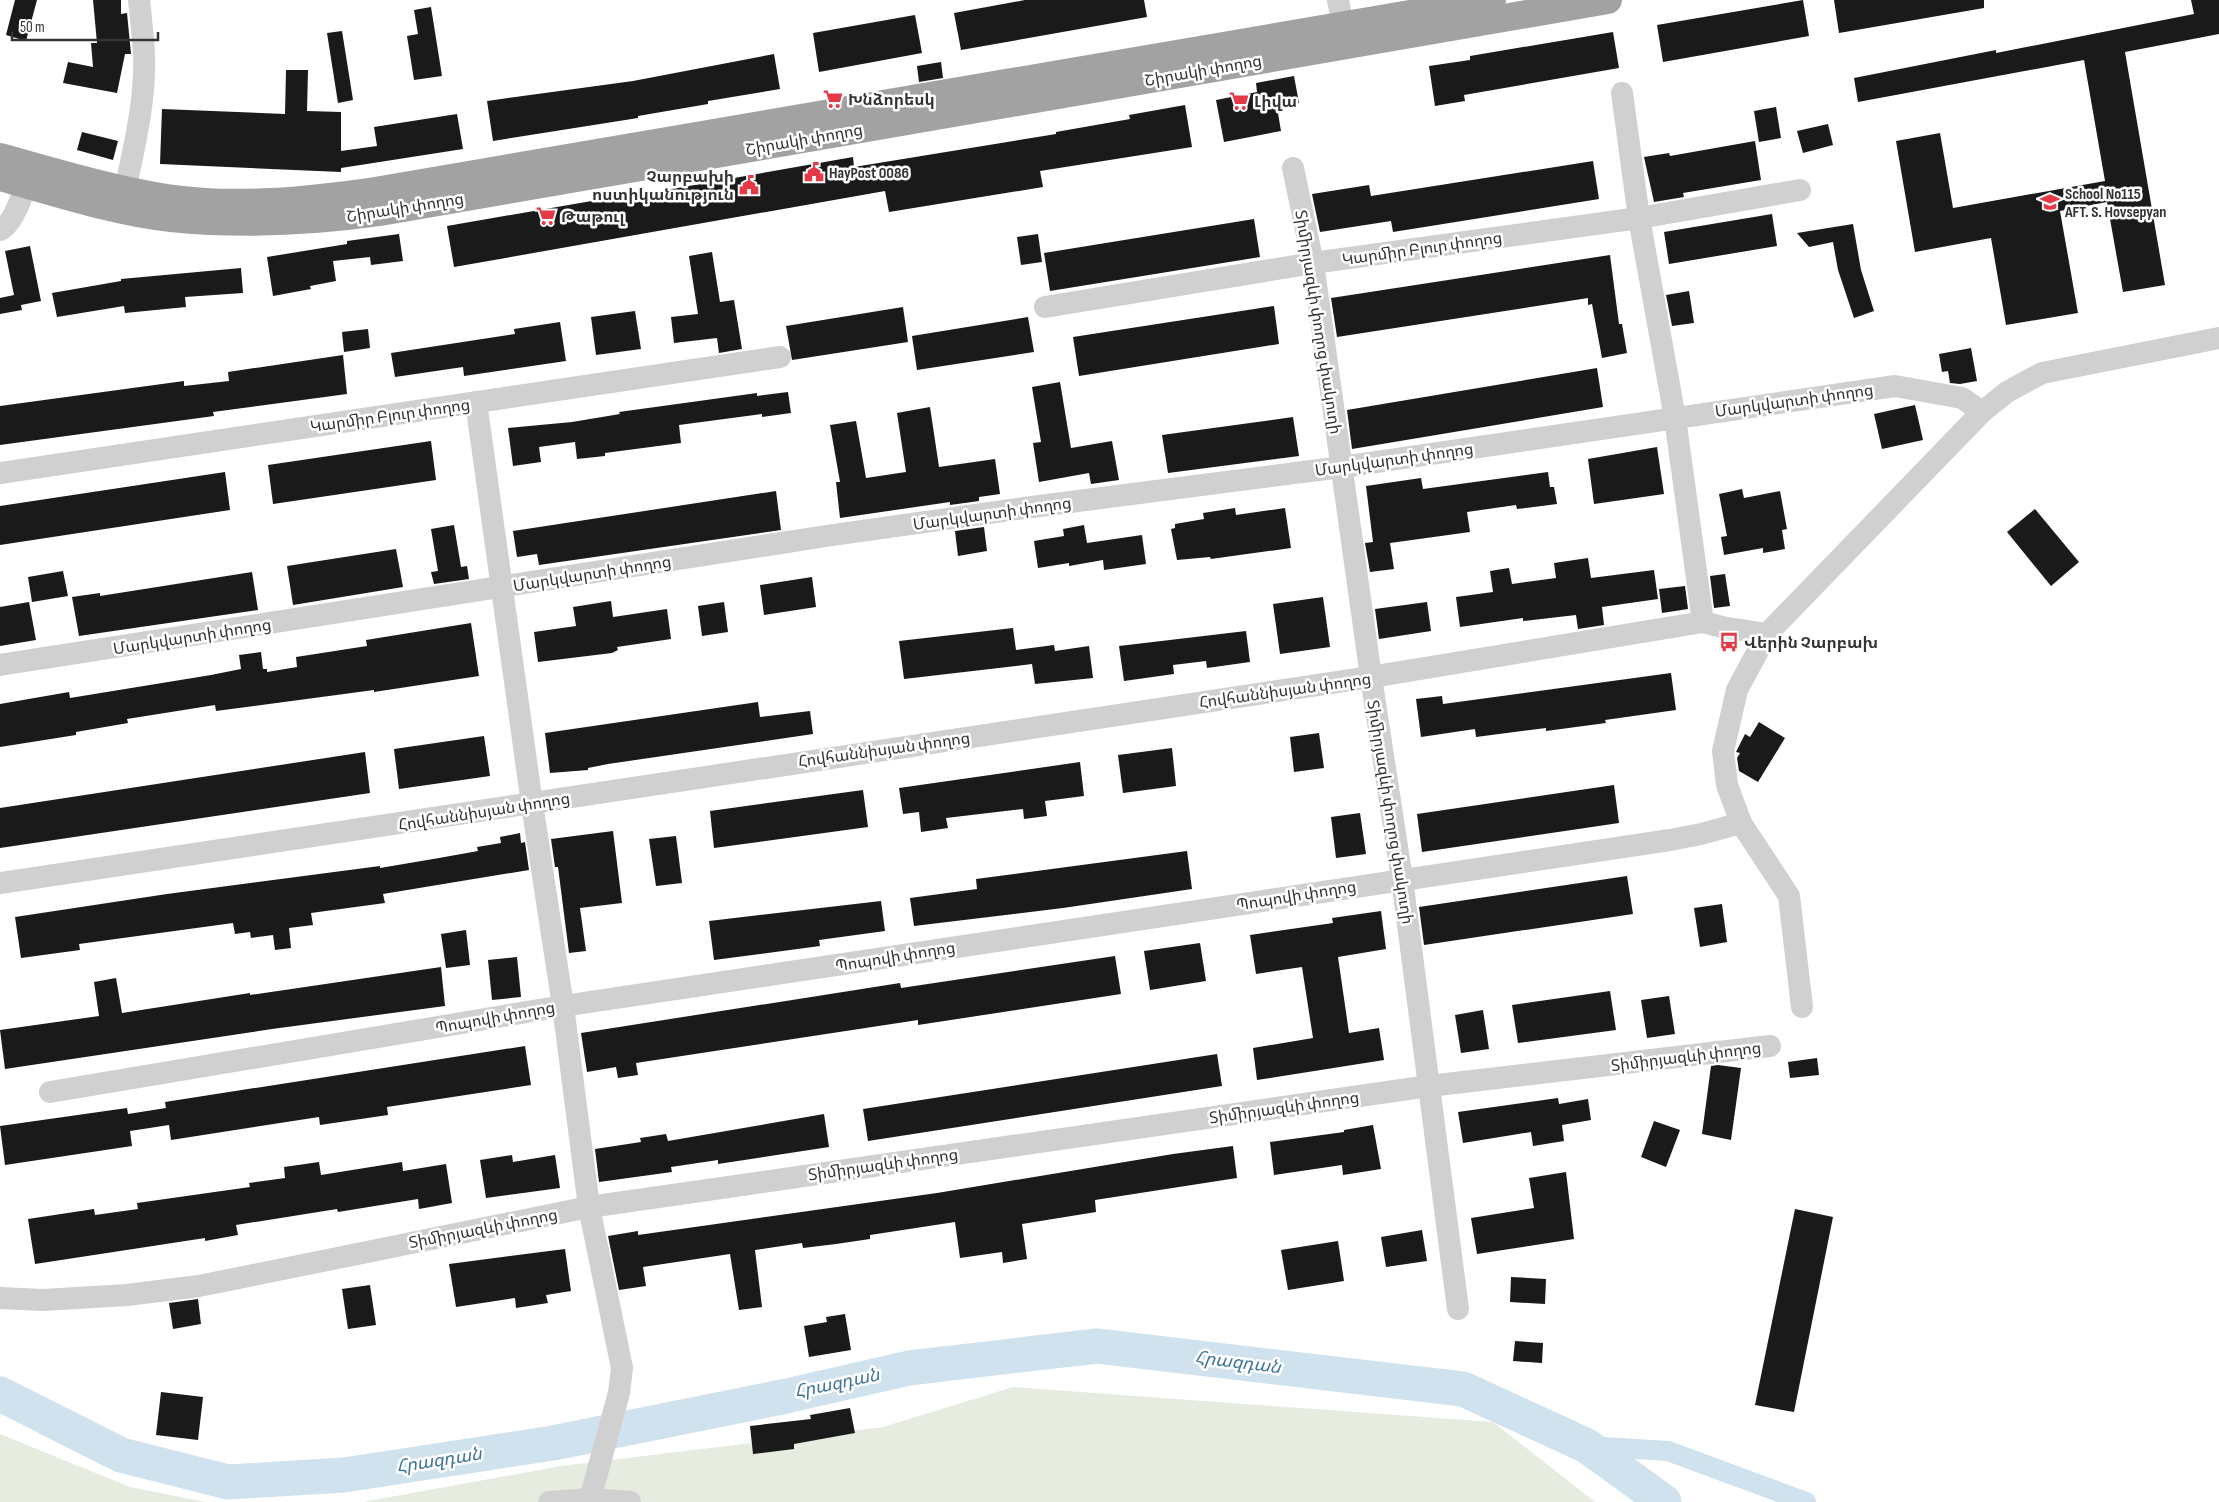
<svg xmlns="http://www.w3.org/2000/svg" width="2219" height="1502" font-family="'Sofia Sans Condensed','Noto Sans Armenian',sans-serif">
<rect width="100%" height="100%" fill="#fff"/>
<!-- green -->
<g fill="#e6ecdf">
<path d="M1013,1387L1493,1422L1595,1502H363L561,1466L883,1427Z"/>
<path d="M0,1434L130,1487L206,1502H0Z"/>
</g>
<g fill="none" stroke-linecap="round" stroke-linejoin="round">
<!-- canal -->
<path stroke="#cfe2ee" stroke-width="20" d="M1587,1446L1668,1451L1806,1502"/>
<!-- river -->
<path stroke="#cfe2ee" stroke-width="35" d="M0,1394L121,1455L228,1482L344,1475L553,1443L782,1397L909,1368L1097,1346L1463,1389L1587,1446L1664,1502"/>
</g>
<!-- building -->
<g fill="#1a1a1a">
<path d="M15,0H37L26,41L6,35Z"/>
<path d="M93,0H121V14L127,13L131,54H125L117,93L63,83L68,62L93,67L91,43H97Z"/>
<path d="M1025,0H1144L1147,17L961,50L954,13Z"/>
<path d="M1803,0L1809,36L1663,62L1657,25Z"/>
<path d="M1834,0H1984V8L1839,33Z"/>
<path d="M2191,0H2219V34L2125,52L2165,285L2123,292L2107,202L2060,211L2078,313L2006,325L1991,238L1915,252L1896,141L1940,133L1953,208L2105,181L2084,60L1858,102L1854,78L1996,50V53L2194,14Z"/>
<path d="M431,7L442,76L414,80L407,36L418,34L414,10Z"/>
<path d="M915,15L922,53L819,72L813,33Z"/>
<path d="M342,31L353,100L338,103L327,33Z"/>
<path d="M1613,32L1619,68L1464,95L1465,101L1435,106L1429,66L1470,60V56Z"/>
<path d="M774,54L780,89L708,101V104L638,116V118L493,141L487,101L633,81Z"/>
<path d="M941,62L943,78L919,82L917,66Z"/>
<path d="M286,70H308L307,111L341,112V151L377,146L374,127L457,114L463,149L341,168V172L160,164L162,109L285,114Z"/>
<path d="M1294,76L1299,103L1277,107L1281,131L1224,142L1216,100L1257,92L1256,83Z"/>
<path d="M1185,105L1192,147L1040,171L1043,187L889,212L885,191L454,267L447,226L632,194V196L853,157L854,167L1056,134V132L1130,119L1129,115Z"/>
<path d="M1776,107L1781,138L1759,142L1754,111Z"/>
<path d="M1828,124L1833,145L1803,153L1797,131Z"/>
<path d="M82,132L118,141L113,160L77,150Z"/>
<path d="M1755,141L1761,180L1683,193L1684,197L1654,202L1644,157L1669,153L1670,156Z"/>
<path d="M1593,161L1599,199L1393,232L1391,221L1320,232L1312,194L1369,185L1371,196Z"/>
<path d="M1772,214L1777,246L1669,264L1664,232Z"/>
<path d="M1254,219L1260,257L1050,291L1044,253Z"/>
<path d="M1853,224L1861,270L1874,311L1854,318L1838,270L1833,242L1809,247L1797,233Z"/>
<path d="M399,234L403,261L371,265L370,257L333,261L336,281L310,286L311,289L273,296L267,257L347,244V241Z"/>
<path d="M1038,234L1042,262L1021,265L1017,237Z"/>
<path d="M30,246L41,301L21,305L22,310L0,314V298L14,295L5,251Z"/>
<path d="M712,252L720,302L734,300L742,349L719,353L717,338L674,343L671,317L698,314L689,256Z"/>
<path d="M1610,255L1619,324H1622L1627,353L1602,358L1592,304L1588,305V298L1337,337L1331,298Z"/>
<path d="M241,268L243,293L185,297L186,307L125,313L124,306L57,317L52,293L121,281V279Z"/>
<path d="M1689,291L1694,323L1672,326L1666,295Z"/>
<path d="M1274,306L1279,344L1079,376L1073,337Z"/>
<path d="M903,307L908,342L792,360L786,326Z"/>
<path d="M635,311L641,349L596,355L591,317Z"/>
<path d="M1028,317L1034,352L917,370L912,336Z"/>
<path d="M560,322L566,361L464,376L463,367L395,377L391,353L515,334L514,329Z"/>
<path d="M368,329L370,348L344,352L342,332Z"/>
<path d="M1971,348L1977,381L1960,384L1950,383L1948,371L1942,372L1939,354Z"/>
<path d="M343,355L347,394L213,412L214,416L0,445V406L184,381V386L229,381L228,372Z"/>
<path d="M1597,368L1603,407L1352,449L1347,410Z"/>
<path d="M1060,382L1071,448L1112,441L1119,480L1091,484L1089,473L1039,482L1033,443L1041,442L1032,387Z"/>
<path d="M788,392L791,413L762,417V414L679,425L681,443L605,453V456L577,459L575,442L539,447L541,462L513,466L508,428L572,422L620,414L619,412L757,393V396Z"/>
<path d="M1915,405L1923,440L1882,449L1874,414Z"/>
<path d="M930,407L939,467L995,459L1000,494L979,497V501L950,505V502L840,518L836,482H840L830,425L856,421L866,478L906,472L897,413Z"/>
<path d="M1293,417L1299,456L1168,473L1162,435Z"/>
<path d="M431,441L436,480L273,504L268,465Z"/>
<path d="M1657,447L1664,494L1594,504L1588,459Z"/>
<path d="M225,472L230,510L0,545V506Z"/>
<path d="M1548,472L1550,487H1554L1557,504L1517,509L1516,505L1467,512L1470,532L1390,543L1394,569L1370,572L1365,543L1373,542L1366,486L1421,478L1423,489Z"/>
<path d="M1742,489L1744,498L1780,491L1787,529L1782,530L1785,549L1763,553V548L1724,555L1721,537L1727,536L1719,494Z"/>
<path d="M776,491L781,530L539,565L537,554L517,557L513,531Z"/>
<path d="M1235,508L1236,515L1285,508L1291,548L1211,559L1210,557L1177,560L1171,529L1175,528V524L1204,519L1203,513Z"/>
<path d="M2035,509L2079,562L2051,586L2007,532Z"/>
<path d="M454,525L461,567L467,566L469,579L434,584L431,572L438,571L431,529Z"/>
<path d="M1084,525L1087,543L1142,535L1146,564L1104,570L1103,560L1069,566V563L1038,568L1034,541L1064,536L1063,529Z"/>
<path d="M984,527L987,551L958,556L955,531Z"/>
<path d="M396,549L403,587L293,605L287,566Z"/>
<path d="M1588,558L1591,578L1654,570L1658,599L1602,607L1604,625L1578,629L1576,615L1523,621V618L1460,627L1456,597L1493,592L1490,571L1509,568L1512,584L1556,578L1554,563Z"/>
<path d="M63,571L68,596L32,602L28,577Z"/>
<path d="M252,572L258,610L79,636L72,597L100,593V596Z"/>
<path d="M1725,574L1730,606L1714,608L1710,576Z"/>
<path d="M812,577L816,607L764,615L760,585Z"/>
<path d="M1685,586L1688,609L1662,613L1659,589Z"/>
<path d="M1323,597L1330,647L1280,654L1273,604Z"/>
<path d="M611,601L613,617L667,609L671,639L617,647L618,650L612,653L538,662L534,632L576,626L573,607Z"/>
<path d="M29,602L36,640L0,646V607Z"/>
<path d="M724,602L728,632L702,636L698,606Z"/>
<path d="M1427,602L1431,631L1379,639L1375,609Z"/>
<path d="M471,623L479,676L374,692V690L216,711L215,705L127,719L128,723L76,732V735L0,747V704L69,692L70,698L211,675L241,669L239,655L261,652L263,669H267V672L297,667L296,657L367,646L366,640Z"/>
<path d="M1013,628L1016,650L1054,645L1055,651L1089,646L1093,678L1035,684L1032,664L904,679L899,641Z"/>
<path d="M1246,631L1250,662L1207,668L1206,661L1173,665L1174,674L1124,681L1119,646Z"/>
<path d="M1671,673L1676,710L1605,720L1606,723L1546,731V728L1476,737L1475,729L1421,737L1416,699L1442,696L1443,704Z"/>
<path d="M758,702L760,717L810,711L813,734L608,764L588,768V770L550,773L545,733Z"/>
<path d="M1759,722L1785,738L1758,782L1739,771L1737,758L1740,753L1736,752L1745,734L1750,737Z"/>
<path d="M1319,733L1324,768L1294,772L1290,737Z"/>
<path d="M484,736L490,776L399,789L394,749Z"/>
<path d="M1172,748L1176,786L1123,793L1118,755Z"/>
<path d="M365,752L370,793L0,848V808Z"/>
<path d="M1080,762L1084,796L1045,801L1047,816L1024,819L1023,809L946,818L948,828L921,832L919,812L903,814L899,788Z"/>
<path d="M1614,785L1619,823L1422,852L1417,814Z"/>
<path d="M863,790L868,827L714,848L710,811Z"/>
<path d="M1360,813L1366,854L1336,858L1331,817Z"/>
<path d="M613,831L622,903L580,908L586,951L569,953L558,867H555L551,839Z"/>
<path d="M520,833L521,843L525,842L529,870L383,894L385,903L311,913L313,925L289,928L291,948L275,950L273,935L251,938L250,932L235,934L233,923L79,944L80,950L21,958L15,917L167,894L380,866V868L439,858L478,851L477,847L501,843L500,837Z"/>
<path d="M676,836L682,883L656,886L649,839Z"/>
<path d="M1187,851L1192,889L1063,908L914,926L910,898L977,889L976,879Z"/>
<path d="M1627,876L1633,914L1424,945L1419,907Z"/>
<path d="M881,901L885,931L819,940L820,946L714,960L709,921Z"/>
<path d="M1722,904L1727,942L1700,947L1694,908Z"/>
<path d="M1381,911L1386,949L1338,957L1349,1033L1379,1028L1384,1060L1257,1080L1253,1048L1313,1038L1302,967L1256,974L1250,935L1333,923L1332,918Z"/>
<path d="M466,930L470,965L446,968L441,934Z"/>
<path d="M1200,943L1206,981L1150,990L1144,951Z"/>
<path d="M1115,956L1121,994L918,1025V1020L636,1063L638,1075L618,1078L616,1067L587,1072L581,1033L900,983L901,988Z"/>
<path d="M517,957L521,997L492,1000L488,960Z"/>
<path d="M441,967L445,1006L272,1029L5,1069L0,1030L99,1016L94,982L116,978L122,1013L250,993V995Z"/>
<path d="M1610,991L1616,1030L1518,1043L1512,1005Z"/>
<path d="M1669,996L1675,1034L1647,1038L1641,1000Z"/>
<path d="M1483,1010L1489,1049L1461,1053L1455,1015Z"/>
<path d="M525,1046L531,1085L387,1107L388,1115L320,1125L319,1117L171,1140L169,1125L130,1131L132,1146L5,1165L0,1126L127,1108L128,1114L166,1108L165,1102Z"/>
<path d="M1217,1054L1222,1086L868,1141L863,1109Z"/>
<path d="M1817,1058L1819,1075L1790,1078L1788,1062Z"/>
<path d="M1718,1065L1741,1068L1731,1140L1702,1134L1711,1066Z"/>
<path d="M1558,1098L1559,1104L1588,1099L1591,1120L1562,1125L1564,1141L1533,1146L1531,1132L1463,1143L1458,1112Z"/>
<path d="M824,1114L829,1147L718,1164V1160L671,1167L672,1172L599,1182L595,1149L641,1142L640,1138L666,1134L668,1141Z"/>
<path d="M1654,1121L1680,1130L1666,1167L1641,1157Z"/>
<path d="M1373,1125L1381,1169L1343,1175L1342,1165L1274,1175L1270,1142L1344,1132V1130Z"/>
<path d="M1233,1146L1237,1178L1095,1200L1096,1212L1022,1224L1027,1259L1003,1263L1002,1252L960,1258L955,1222L870,1235V1239L836,1244L803,1248L802,1243L755,1250L762,1307L739,1310L730,1254L643,1267L646,1286L619,1290L608,1236L638,1231V1235L937,1193L1173,1154Z"/>
<path d="M512,1155L513,1162L555,1155L560,1188L486,1198L480,1160Z"/>
<path d="M319,1162L321,1175L402,1162L403,1171L446,1164L452,1203L419,1209L418,1199L338,1212L337,1209L236,1225L238,1235L205,1241V1238L35,1264L28,1219L94,1209L95,1215L138,1209L137,1203L250,1187L249,1183L285,1178L284,1167Z"/>
<path d="M1566,1172L1574,1239L1477,1254L1471,1218L1534,1208L1529,1178Z"/>
<path d="M1795,1209L1833,1217L1794,1412L1755,1405Z"/>
<path d="M1422,1230L1427,1261L1386,1267L1381,1237Z"/>
<path d="M1338,1241L1344,1281L1288,1290L1281,1250Z"/>
<path d="M565,1249L571,1291L546,1295L548,1303L516,1308L515,1298L456,1307L449,1264Z"/>
<path d="M1511,1277L1546,1279L1545,1304L1510,1302Z"/>
<path d="M370,1285L376,1325L348,1329L342,1289Z"/>
<path d="M198,1299L201,1324L173,1329L169,1303Z"/>
<path d="M845,1314L851,1350L809,1357L804,1326L827,1322L826,1317Z"/>
<path d="M1515,1341L1543,1343L1542,1363L1513,1361Z"/>
<path d="M161,1392L203,1397L198,1440L156,1435Z"/>
<path d="M850,1408L855,1433L794,1444V1449L753,1454L750,1426L811,1419L810,1415Z"/>
</g>
<g fill="none" stroke-linecap="round" stroke-linejoin="round">
<!-- minor -->
<g stroke="#d0d0d0" stroke-width="22">
<path d="M1338,0L1346,41"/>
<path d="M1622,93L1639,218L1675,418L1703,622"/>
<path d="M1293,168L1313,263L1371,677L1402,879L1458,1309"/>
<path d="M122,205C132,155 146,105 144,53C143,36 141,18 139,0"/>
<path d="M0,230C15,224 26,184 32,168"/>
<path d="M1045,307L1313,263L1639,218L1800,190"/>
<path d="M476,402L532,804L563,1006L589,1207L622,1368L619,1393L590,1499"/>
<path d="M0,473L780,357"/>
<path d="M0,665L826,536L1024,508L1342,467L1895,386L1962,398L1982,412"/>
<path d="M0,883L1371,677L1703,622L1722,627L1767,634"/>
<path d="M1802,1007L1789,896L1741,823L1727,785L1723,751L1737,690L1767,634L1982,412L2007,392L2042,373L2219,338"/>
<path d="M50,1092L563,1006L1670,840L1701,834L1741,823"/>
<path d="M0,1298L43,1300L127,1295L199,1286L589,1207L1429,1086L1770,1046"/>
<path d="M549,1502L590,1499L630,1502"/>
</g>
<!-- trunk -->
<g stroke="#a2a2a2" stroke-width="28">
<path d="M0,157C55,172 110,189 167,198C236,208 306,201 375,191L1492,0"/>
<path d="M0,177C54,192 115,212 171,218C241,225 310,222 380,212L1608,0"/>
</g>
</g>
<!-- icons -->
<defs>
<symbol id="supermarket-bare" viewBox="-9 -9 18 18"><path d="M-6-5.5h2.5l.6 2H6L4.5 2H-2.5L-4.4-4H-6ZM-1.5 3.2a1.3 1.3 0 1 0 .1 0ZM3 3.2a1.3 1.3 0 1 0 .1 0Z" fill="#e63946" stroke="#fff" stroke-width="2.5" paint-order="stroke"/></symbol>
<symbol id="civic-bare" viewBox="-9 -9 18 18"><path d="M-.6-6.5H3V-4.5H.6V-3L4-1V1h2V6H-6V1h2V-1L-.6-3ZM-1.2 2.5V6h2.4V2.5Z" fill="#e63946" stroke="#fff" stroke-width="2.5" paint-order="stroke"/></symbol>
<symbol id="school-bare" viewBox="-9 -9 18 18"><path d="M0-5L7-2L0 1L-7-2ZM-4 1L0 2.5L4 1V4Q0 6-4 4Z" fill="#e63946" stroke="#fff" stroke-width="2.5" paint-order="stroke"/></symbol>
<symbol id="bus-bare" viewBox="-9 -9 18 18"><path d="M-5-6H5V4H4V6H2V4H-2V6H-4V4H-5ZM-3.5-4V0h7V-4ZM-3.5 1.2v1.5H-2V1.2ZM2 1.2v1.5H3.5V1.2Z" fill="#e63946" stroke="#fff" stroke-width="2.5" paint-order="stroke"/></symbol>
</defs>
<g fill-rule="evenodd">
<use href="#supermarket-bare" x="819" y="85" width="28" height="28"/>
<use href="#supermarket-bare" x="1225" y="87" width="28" height="28"/>
<use href="#civic-bare" x="800" y="158" width="28" height="28"/>
<use href="#civic-bare" x="735" y="171" width="28" height="28"/>
<use href="#school-bare" x="2036" y="188" width="28" height="28"/>
<use href="#supermarket-bare" x="532" y="202" width="28" height="28"/>
<use href="#bus-bare" x="1715" y="628" width="28" height="28"/>
</g>
<g text-anchor="middle" stroke-width="5" stroke-linejoin="round" paint-order="stroke">
<!-- street labels -->
<g font-size="16" fill="#333" stroke="#fff">
<text transform="translate(1203 70) rotate(-10)" y="6">Շիրակի փողոց</text>
<text transform="translate(804 139) rotate(-10)" y="6">Շիրակի փողոց</text>
<text transform="translate(405 207) rotate(-9)" y="6">Շիրակի փողոց</text>
<text transform="translate(1422 248) rotate(-8)" y="6">Կարմիր Բլուր փողոց</text>
<text transform="translate(1319 322) rotate(81)" y="6">Տիմիրյազևի փողոց փակուղի</text>
<text transform="translate(1794 400) rotate(-8)" y="6">Մարկվարտի փողոց</text>
<text transform="translate(390 415) rotate(-8)" y="6">Կարմիր Բլուր փողոց</text>
<text transform="translate(1394 459) rotate(-8)" y="6">Մարկվարտի փողոց</text>
<text transform="translate(992 513) rotate(-8)" y="6">Մարկվարտի փողոց</text>
<text transform="translate(592 573) rotate(-9)" y="6">Մարկվարտի փողոց</text>
<text transform="translate(192 636) rotate(-9)" y="6">Մարկվարտի փողոց</text>
<text transform="translate(1285 690) rotate(-8)" y="6">Հովհաննիսյան փողոց</text>
<text transform="translate(884 749) rotate(-8)" y="6">Հովհաննիսյան փողոց</text>
<text transform="translate(484 811) rotate(-9)" y="6">Հովհաննիսյան փողոց</text>
<text transform="translate(1391 812) rotate(81)" y="6">Տիմիրյազևի փողոց փակուղի</text>
<text transform="translate(1296 895) rotate(-9)" y="6">Պոպովի փողոց</text>
<text transform="translate(895 956) rotate(-9)" y="6">Պոպովի փողոց</text>
<text transform="translate(495 1017) rotate(-10)" y="6">Պոպովի փողոց</text>
<text transform="translate(1686 1056) rotate(-7)" y="6">Տիմիրյազևի փողոց</text>
<text transform="translate(1284 1107) rotate(-8)" y="6">Տիմիրյազևի փողոց</text>
<text transform="translate(883 1164) rotate(-8)" y="6">Տիմիրյազևի փողոց</text>
<text transform="translate(483 1228) rotate(-11)" y="6">Տիմիրյազևի փողոց</text>
</g>
<!-- poi labels -->
<g font-size="16" font-weight="bold" fill="#333" stroke="#fff" text-anchor="start">
<text x="848" y="105">Խնձորեսկ</text>
<text x="1254" y="107">Լիվա</text>
<text x="829" y="178">HayPost 0086</text>
<text x="734" y="182" text-anchor="end">Չարբախի<tspan x="734" dy="18">ոստիկանություն</tspan></text>
<text x="2065" y="199">School No115<tspan x="2065" dy="18">AFT. S. Hovsepyan</tspan></text>
<text x="561" y="222">Թաթուլ</text>
<text x="1744" y="648">Վերին Չարբախ</text>
</g>
<!-- water labels -->
<g font-size="18" font-style="italic" fill="#3f7597" stroke="#fff">
<text transform="translate(1238 1362) rotate(7)" y="6">Հրազդան</text>
<text transform="translate(837 1383) rotate(-12)" y="6">Հրազդան</text>
<text transform="translate(439 1460) rotate(-9)" y="6">Հրազդան</text>
</g>
</g>
<!-- scale -->
<path d="M12 32v8h146v-8" fill="none" stroke="#333333" stroke-width="2.5"/>
<text x="20" y="32" font-size="15" fill="#333333" stroke="#ffffff" stroke-width="4" paint-order="stroke">50 m</text>
</svg>
